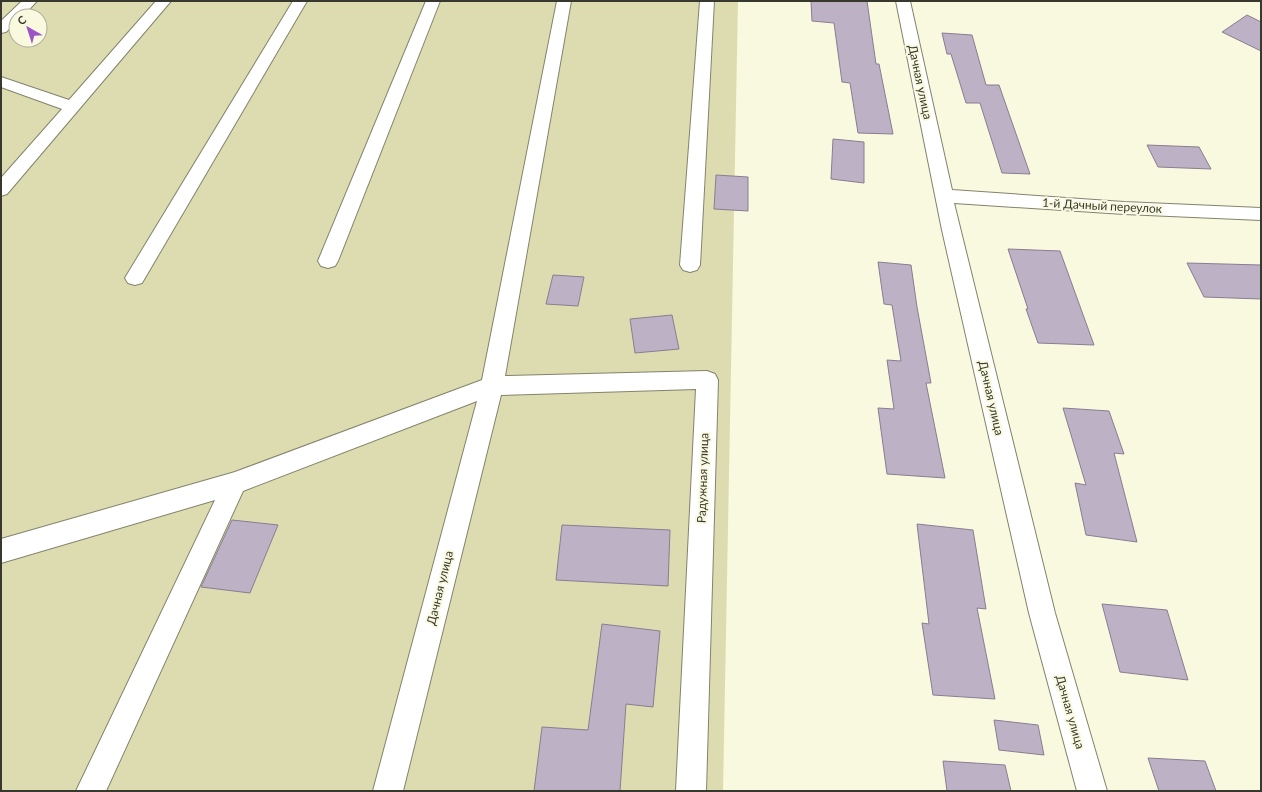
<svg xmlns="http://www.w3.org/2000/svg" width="1262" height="792" font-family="Lato,sans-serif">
<rect width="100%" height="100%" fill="#f9f9e0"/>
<!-- green -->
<path fill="#dddcb0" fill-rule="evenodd" d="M1,1H738L723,791H1ZM16,16H40V40H16Z"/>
<!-- building -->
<g fill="#bdb1c6" stroke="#897d91">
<path d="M811,1H867L876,64H879L893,134L858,133L850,83L842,82L834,23L812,21Z"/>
<path d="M1247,15L1261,22V51L1222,32Z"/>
<path d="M942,33L972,35L986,85H999L1030,174L1002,173L980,103H966L951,54H947Z"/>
<path d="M833,139L864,142V183L831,179Z"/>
<path d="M1147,145L1199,147L1211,169L1158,167Z"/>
<path d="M716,175L748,177V211L714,209Z"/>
<path d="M1008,249L1060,251L1094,345L1038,343L1026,309H1028Z"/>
<path d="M878,262L911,265L917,307L931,383H926L945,478L887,474L878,408L894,409L887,360L901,361L892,305L884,304Z"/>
<path d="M1187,263L1261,265V299L1204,297Z"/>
<path d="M553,275L584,277L578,306L546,304Z"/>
<path d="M672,315L679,349L635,353L630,319Z"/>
<path d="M1063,408L1109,411L1124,454L1114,453L1137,542L1086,535L1075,483L1086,485Z"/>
<path d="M232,520L278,525L250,593L201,587Z"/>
<path d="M917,524L973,530L986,609L977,608L995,699L933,695L922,623L929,624Z"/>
<path d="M562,525L670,530L668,586L556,580Z"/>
<path d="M1102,604L1167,610L1188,680L1120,672Z"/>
<path d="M602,624L660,631L653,707L626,704L620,791H534L542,727L588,730Z"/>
<path d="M994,720L1038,725L1044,755L999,750Z"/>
<path d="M1148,758L1205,761L1216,791H1159Z"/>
<path d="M943,761L1005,765L1011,791H947Z"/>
</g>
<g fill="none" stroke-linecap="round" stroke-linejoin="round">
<defs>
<g id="minor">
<path d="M22,1H37L23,16H16V22L6,32L1,33V21Z"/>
<path d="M156,1H171L7,194L1,196V178L62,109L1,87V77L69,100Z"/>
<path d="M293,1H307L142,283L135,285L128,283L125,278L128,273Z"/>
<path d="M426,1H440L338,261L335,266L328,268L321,266L318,261Z"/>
<path d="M557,1H571L505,376L707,371L715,374L718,380L706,791H676L696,389L501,395L403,791H373L477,401L243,491L106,791H76L215,500L1,563V539L235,472L482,380Z"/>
<path d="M700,1H714L700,265L697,270L690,272L683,270L680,265Z"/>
<path d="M896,1H910L952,190L1124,202L1261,208V220L1124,214L954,203L1055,613L1107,791H1077L1029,613L942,230Z"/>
</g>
</defs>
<!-- minor casing -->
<use href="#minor" stroke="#83836c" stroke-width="2"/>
<!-- minor -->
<use href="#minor" fill="#fff" fill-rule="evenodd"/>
</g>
<g text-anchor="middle" stroke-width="4" stroke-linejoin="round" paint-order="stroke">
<!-- street labels -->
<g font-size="12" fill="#38382e" stroke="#f9f9e0">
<text transform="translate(920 82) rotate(78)" y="4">Дачная улица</text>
<text transform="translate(1102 206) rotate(3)" y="4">1-й Дачный переулок</text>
<text transform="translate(991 398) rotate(77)" y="4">Дачная улица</text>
<text transform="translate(703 478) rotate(-88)" y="4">Радужная улица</text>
<text transform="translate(440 588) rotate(-76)" y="4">Дачная улица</text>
<text transform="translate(1070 712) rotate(74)" y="4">Дачная улица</text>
</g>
</g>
<!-- border -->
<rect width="1262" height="792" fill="none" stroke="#38382e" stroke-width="4"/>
<!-- north arrow -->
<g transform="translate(28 28) rotate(321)"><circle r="19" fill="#f9f9e0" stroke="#acac99"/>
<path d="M0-3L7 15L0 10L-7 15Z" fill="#9c53c7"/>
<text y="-6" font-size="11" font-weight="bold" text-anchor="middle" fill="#38382e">С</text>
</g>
</svg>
